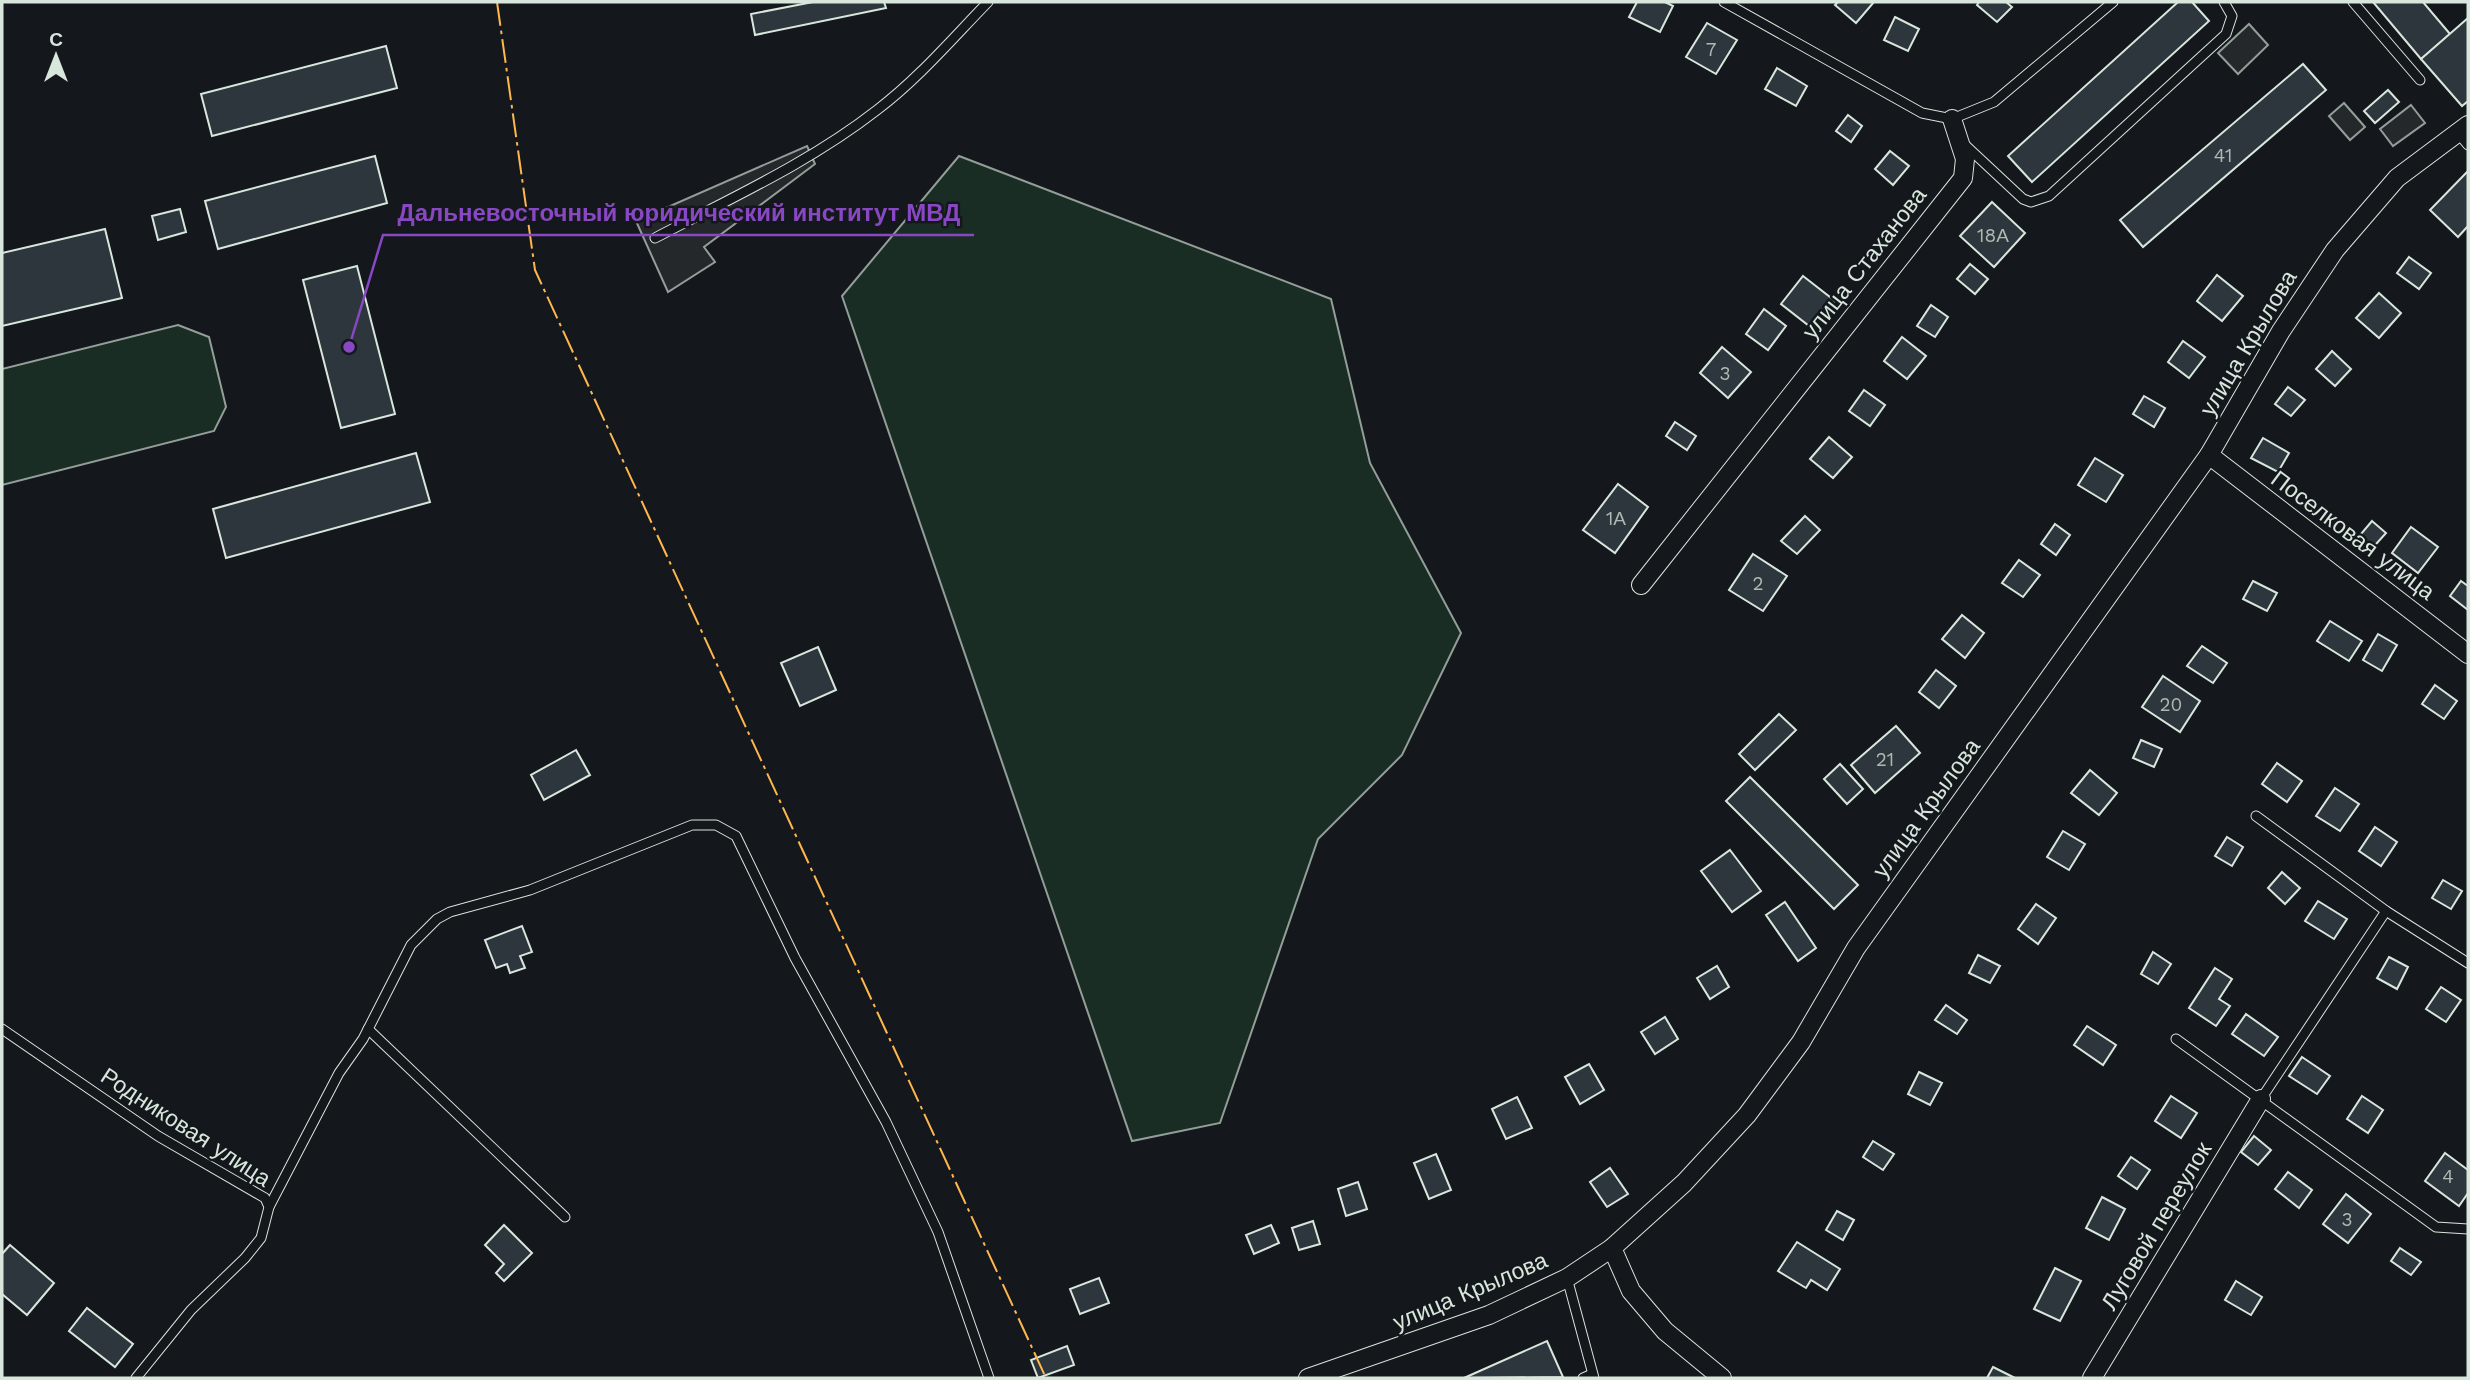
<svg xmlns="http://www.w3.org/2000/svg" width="2470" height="1380" font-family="'Work Sans',sans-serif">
<rect width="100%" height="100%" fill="#14181c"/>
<!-- green -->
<g fill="#1a2d24" stroke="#939e99" stroke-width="2">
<path d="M959,156L1331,299L1370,463L1461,633L1402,755L1318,839L1220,1123L1132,1141L842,296Z"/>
<path d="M178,325L209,337L226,407L214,431L2,485V369Z"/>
</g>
<!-- parking -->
<g fill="#24282b" stroke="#939e99" stroke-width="2">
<path d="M2249,24L2268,45L2238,74L2218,53Z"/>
<path d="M2344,103L2365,127L2350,140L2329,116Z"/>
<path d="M2411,105L2425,123L2393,146L2380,129Z"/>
<path d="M807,146L815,164L704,247L715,262L668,292L636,221Z"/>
</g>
<!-- building -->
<g fill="#2c363c" stroke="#d8e6dc" stroke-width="2">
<path d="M813,2H884L886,8L755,35L751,14Z"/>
<path d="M1637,2H1665L1673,6L1660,32L1629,17Z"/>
<path d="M1838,2H1874L1856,23L1835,5Z"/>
<path d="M1979,2H2006L2012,7L1997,22L1977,5Z"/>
<path d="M2178,2H2192L2209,21L2032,182L2008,156Z"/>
<path d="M2373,2H2423L2450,34L2421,59Z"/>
<path d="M1895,17L1919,29L1908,51L1884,40Z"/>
<path d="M2468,18V101L2462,106L2421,59Z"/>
<path d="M1707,23L1737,40L1716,74L1686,57Z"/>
<path d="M386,46L397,88L212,136L201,94Z"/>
<path d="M2303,64L2326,90L2143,247L2120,220Z"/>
<path d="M1777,68L1807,86L1796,106L1765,89Z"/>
<path d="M2388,90L2399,102L2375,123L2364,111Z"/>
<path d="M1848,115L1862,126L1851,142L1836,131Z"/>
<path d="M1890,151L1909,166L1893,185L1875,169Z"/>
<path d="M375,156L387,203L218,249L205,201Z"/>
<path d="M2468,171V226L2458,237L2430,210Z"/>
<path d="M1992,202L2025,233L1994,267L1960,236Z"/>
<path d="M180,209L186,232L158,240L152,216Z"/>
<path d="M105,229L122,298L2,326V253Z"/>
<path d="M2409,257L2431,273L2419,289L2397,273Z"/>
<path d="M1970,264L1988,279L1975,294L1957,279Z"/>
<path d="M357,266L395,414L341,428L303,280Z"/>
<path d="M2217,275L2243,296L2222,321L2197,301Z"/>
<path d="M1803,276L1835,301L1813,329L1781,304Z"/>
<path d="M2379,293L2401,313L2379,338L2356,318Z"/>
<path d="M1931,305L1948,317L1935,337L1917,326Z"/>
<path d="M1764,309L1786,326L1768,350L1746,334Z"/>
<path d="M1902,337L1926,356L1907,379L1884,361Z"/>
<path d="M2183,341L2205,357L2189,378L2168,362Z"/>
<path d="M1722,347L1751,372L1728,398L1700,373Z"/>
<path d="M2332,351L2351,369L2335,386L2316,369Z"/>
<path d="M2288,387L2305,400L2291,416L2275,404Z"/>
<path d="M1864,390L1885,405L1870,426L1849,411Z"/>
<path d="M2144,396L2165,408L2154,427L2133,414Z"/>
<path d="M1675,422L1696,436L1687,450L1666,436Z"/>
<path d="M1829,437L1852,457L1833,478L1810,459Z"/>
<path d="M2263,438L2289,453L2278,472L2251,458Z"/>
<path d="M416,453L430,502L226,558L213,509Z"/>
<path d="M2095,458L2123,475L2106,502L2078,485Z"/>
<path d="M1618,484L1648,507L1615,553L1583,530Z"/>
<path d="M1805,516L1820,530L1797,554L1781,541Z"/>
<path d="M2372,521L2386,533L2369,552L2355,541Z"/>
<path d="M2055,524L2070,535L2056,555L2041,544Z"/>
<path d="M2411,527L2438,547L2418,573L2392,553Z"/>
<path d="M1753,554L1787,576L1763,611L1729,590Z"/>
<path d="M2019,560L2040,575L2023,597L2002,583Z"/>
<path d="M2253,581L2277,593L2267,611L2243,599Z"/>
<path d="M2461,581L2468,586V610L2450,596Z"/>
<path d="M1962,615L1984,633L1965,658L1942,639Z"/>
<path d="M2330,621L2362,641L2349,661L2317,641Z"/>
<path d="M2378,634L2397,645L2382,671L2363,660Z"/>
<path d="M2202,646L2227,663L2213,683L2187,666Z"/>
<path d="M818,647L836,690L800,706L781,663Z"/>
<path d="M1936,670L1956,686L1939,708L1919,692Z"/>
<path d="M2163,676L2200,701L2180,732L2142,707Z"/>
<path d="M2435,685L2457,701L2444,719L2422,704Z"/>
<path d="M1779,714L1796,730L1755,770L1739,754Z"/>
<path d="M1896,726L1920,753L1875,793L1851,765Z"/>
<path d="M2141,740L2162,749L2154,767L2133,758Z"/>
<path d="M576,750L590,775L544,800L531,775Z"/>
<path d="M2277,763L2302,781L2287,802L2262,784Z"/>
<path d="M1840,764L1863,789L1847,804L1824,779Z"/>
<path d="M2090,770L2117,793L2099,815L2071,793Z"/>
<path d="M1750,777L1858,885L1834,909L1726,801Z"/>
<path d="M2335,788L2359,804L2340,831L2316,816Z"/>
<path d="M2375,827L2397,842L2381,866L2359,851Z"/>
<path d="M2063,831L2085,844L2069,870L2047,857Z"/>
<path d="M2227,837L2243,847L2232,866L2215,856Z"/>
<path d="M1730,850L1761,891L1732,912L1701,871Z"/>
<path d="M2282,872L2300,888L2285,904L2268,888Z"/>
<path d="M2443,880L2462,891L2451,909L2432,898Z"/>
<path d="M2318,901L2347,919L2334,939L2305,921Z"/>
<path d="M1785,902L1816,948L1798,961L1766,915Z"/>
<path d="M2036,904L2056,918L2038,944L2018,929Z"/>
<path d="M522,926L532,952L520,956L525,968L510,973L507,964L496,968L485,940Z"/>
<path d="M2153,952L2171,964L2158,984L2141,974Z"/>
<path d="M1978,955L2000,966L1990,983L1969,973Z"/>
<path d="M2389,957L2408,967L2397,989L2377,978Z"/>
<path d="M1717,966L1729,987L1710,999L1697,978Z"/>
<path d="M2215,968L2232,979L2219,999L2230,1006L2216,1026L2189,1008Z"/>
<path d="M2441,987L2461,1000L2446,1022L2426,1009Z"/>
<path d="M1946,1005L1967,1020L1957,1034L1935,1020Z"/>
<path d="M2246,1014L2278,1037L2264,1056L2232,1034Z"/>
<path d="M1665,1017L1678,1039L1655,1054L1641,1032Z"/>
<path d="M2087,1026L2116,1045L2103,1065L2074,1045Z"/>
<path d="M2302,1057L2330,1076L2317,1094L2289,1076Z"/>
<path d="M1589,1064L1604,1090L1580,1104L1565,1077Z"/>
<path d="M1919,1072L1942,1083L1930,1105L1908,1094Z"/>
<path d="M2171,1096L2197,1113L2181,1138L2155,1121Z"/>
<path d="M2362,1096L2383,1110L2368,1133L2347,1119Z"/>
<path d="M1517,1097L1532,1128L1506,1139L1492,1109Z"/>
<path d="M2254,1136L2271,1150L2258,1165L2241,1152Z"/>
<path d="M1873,1141L1894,1154L1883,1170L1863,1157Z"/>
<path d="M2445,1153L2468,1170V1193L2459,1206L2425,1181Z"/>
<path d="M1436,1154L1451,1190L1429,1199L1414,1163Z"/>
<path d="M2131,1157L2150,1170L2137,1189L2118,1176Z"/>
<path d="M1610,1168L1628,1194L1607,1207L1590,1182Z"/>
<path d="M2288,1172L2312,1190L2299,1208L2275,1189Z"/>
<path d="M1358,1182L1367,1209L1346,1216L1338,1189Z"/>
<path d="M2346,1194L2371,1214L2348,1243L2323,1224Z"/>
<path d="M2102,1197L2125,1209L2109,1240L2086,1228Z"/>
<path d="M1837,1211L1854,1220L1843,1240L1826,1230Z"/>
<path d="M1313,1221L1320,1244L1299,1250L1292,1228Z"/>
<path d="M504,1225L532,1253L504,1281L496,1273L504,1264L485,1245Z"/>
<path d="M1271,1225L1279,1243L1254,1254L1246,1235Z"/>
<path d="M1797,1242L1840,1269L1827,1290L1811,1280L1806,1288L1778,1271Z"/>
<path d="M10,1245L54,1283L27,1315L2,1294V1254Z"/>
<path d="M2400,1248L2421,1262L2411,1275L2391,1261Z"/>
<path d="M2055,1268L2081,1281L2060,1321L2034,1309Z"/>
<path d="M1099,1278L1109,1303L1080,1314L1070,1289Z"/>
<path d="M2236,1281L2262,1297L2251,1315L2225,1300Z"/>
<path d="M87,1308L133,1344L115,1367L69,1331Z"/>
<path d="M1547,1341L1563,1377L1464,1378Z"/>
<path d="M1067,1346L1074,1365L1038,1378L1031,1360Z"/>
<path d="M1993,1367L2015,1378H1987Z"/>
</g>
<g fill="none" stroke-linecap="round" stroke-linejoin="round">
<defs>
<g id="service">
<path d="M1724,2L1922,113L1952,119L1994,102L2113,2"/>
<path d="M2353,2L2420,80"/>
<path d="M2458,133L2468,145"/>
<path d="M1963,143L2023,199L2031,202L2049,196L2226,34L2232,16L2224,2"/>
<path d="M655,238C731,198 809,163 877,110C918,79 952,39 988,2"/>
<path d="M2256,816L2386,911L2468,963"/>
<path d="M2,1029L158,1136L265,1198L269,1207L261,1238L245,1258L191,1310L136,1378"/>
<path d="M368,1029L565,1217"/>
<path d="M2176,1039L2436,1227L2468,1229"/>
<path d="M2261,1099L2386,911"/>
<path d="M269,1207L339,1073L363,1039L411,945L437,919L450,912L530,890L692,825H716L736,836L795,958L886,1122L938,1232L989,1378"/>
<path d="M1567,1278L1594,1378"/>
<path d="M1583,1378L1592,1374"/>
</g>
<g id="minor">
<path d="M2209,455L2468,654"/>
<path d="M1641,585L1963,178L1965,159L1952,119"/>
<path d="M1612,1248L1631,1291L1665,1331L1722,1378"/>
<path d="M1308,1378L1489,1315L1567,1278L1612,1248L1684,1183L1747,1115L1801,1042L1856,948L2209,455L2281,331L2335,250L2397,178L2468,125"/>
<path d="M2092,1378L2261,1099"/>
</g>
</defs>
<!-- service casing -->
<use href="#service" stroke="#d8e6dc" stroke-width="11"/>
<!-- minor casing -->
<use href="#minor" stroke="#d8e6dc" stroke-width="20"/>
<!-- service -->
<use href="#service" stroke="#14181c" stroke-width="9"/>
<!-- minor -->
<use href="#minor" stroke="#14181c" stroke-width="18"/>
<!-- power -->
<path stroke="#ffb74d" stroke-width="2" stroke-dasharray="24 5 3.5 5" stroke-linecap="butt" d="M497,2L535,270L1046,1378"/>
</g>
<g text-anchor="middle" stroke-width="5" stroke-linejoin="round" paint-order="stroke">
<!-- number labels -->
<g font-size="19" fill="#adbab4">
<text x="1711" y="56">7</text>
<text x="2223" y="162">41</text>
<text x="1993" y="242">18А</text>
<text x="1725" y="380">3</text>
<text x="1616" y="525">1А</text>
<text x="1758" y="590">2</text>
<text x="2171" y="711">20</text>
<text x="1885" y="766">21</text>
<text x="2448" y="1183">4</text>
<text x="2347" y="1226">3</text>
</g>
<!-- street labels -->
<g font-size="23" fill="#d8e6dc" stroke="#14181c">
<text transform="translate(1864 263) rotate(-52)" y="8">улица Стаханова</text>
<text transform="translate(2248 343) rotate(-59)" y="8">улица Крылова</text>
<text transform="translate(2353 535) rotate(37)" y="8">Поселковая улица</text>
<text transform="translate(1926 808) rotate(-54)" y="8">улица Крылова</text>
<text transform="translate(186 1127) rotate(33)" y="8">Родниковая улица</text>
<text transform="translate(2156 1226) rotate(-59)" y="8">Луговой переулок</text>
<text transform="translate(1470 1291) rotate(-23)" y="8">улица Крылова</text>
</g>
</g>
<!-- callouts -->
<path fill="none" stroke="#8948c3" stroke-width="2.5" d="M349 347L383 235H974"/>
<circle fill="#8948c3" stroke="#14181c" stroke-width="2.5" cx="349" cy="347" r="7"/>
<g font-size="24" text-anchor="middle" font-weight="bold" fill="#8948c3" stroke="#14181c" stroke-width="5" stroke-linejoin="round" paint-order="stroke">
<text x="679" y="221">Дальневосточный юридический институт МВД</text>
</g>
<!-- border -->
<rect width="2470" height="1380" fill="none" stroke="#d8e6dc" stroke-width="7"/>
<!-- north arrow -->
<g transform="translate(56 56)" stroke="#14181c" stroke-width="5" paint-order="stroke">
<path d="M0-5L12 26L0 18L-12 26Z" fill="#d8e6dc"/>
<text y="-10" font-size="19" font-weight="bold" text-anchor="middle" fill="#d8e6dc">С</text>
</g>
</svg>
